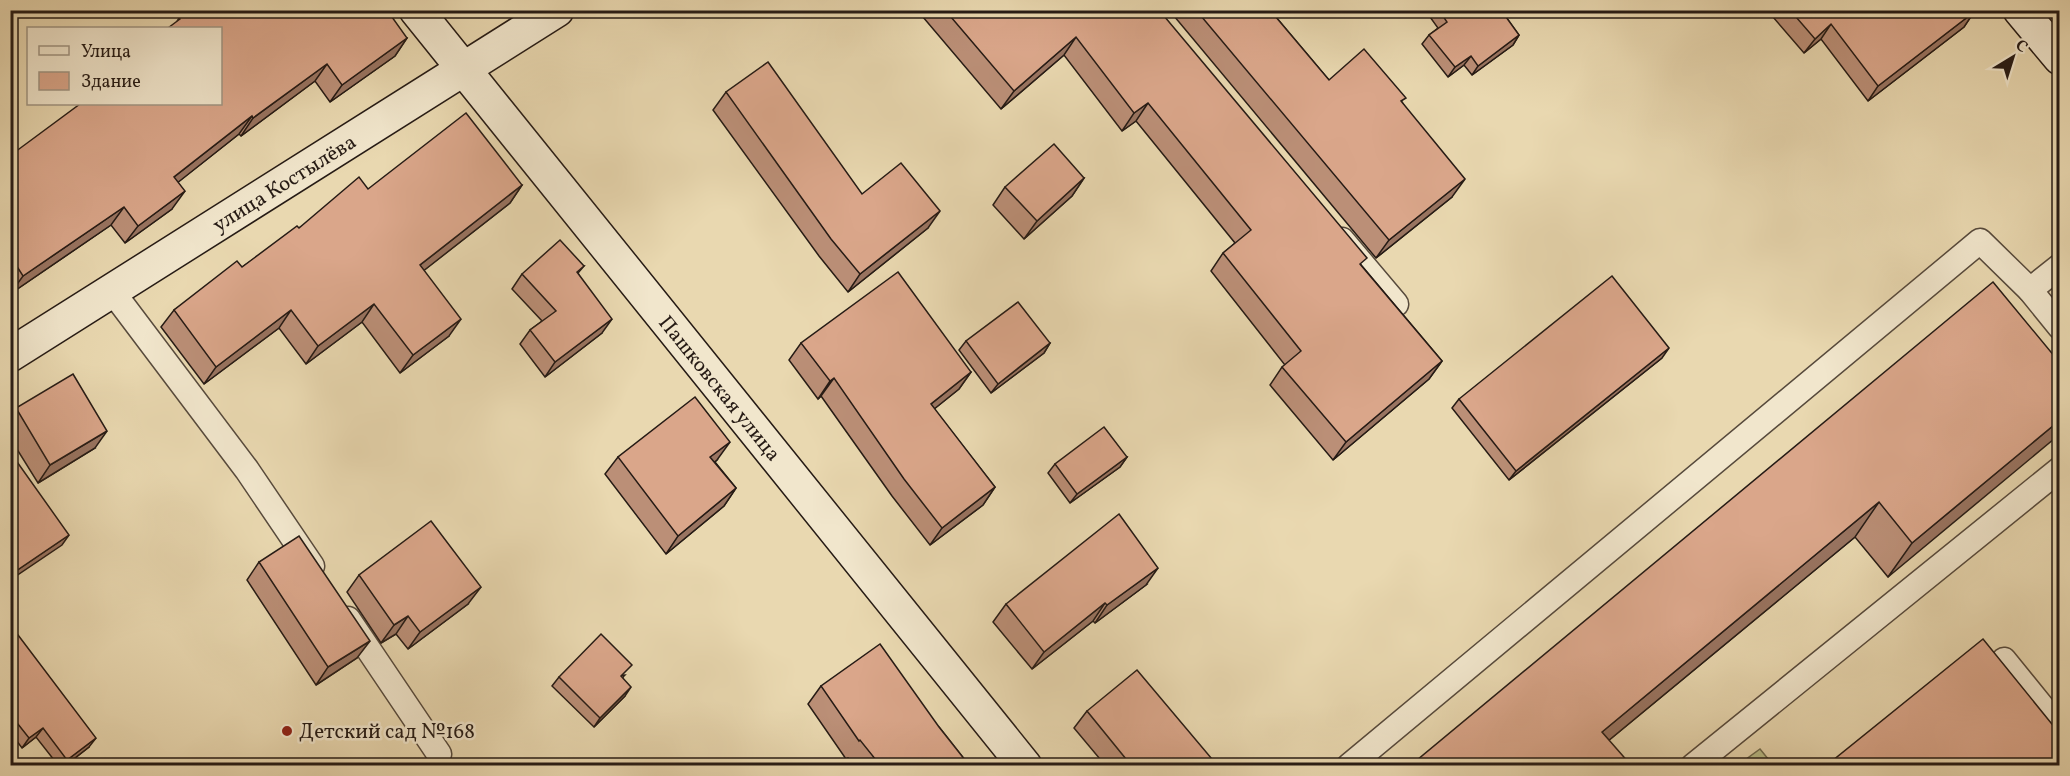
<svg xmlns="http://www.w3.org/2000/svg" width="2070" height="776" font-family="Vollkorn,serif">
<rect width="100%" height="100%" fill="#e9d8b0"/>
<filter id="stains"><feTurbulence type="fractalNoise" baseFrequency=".00333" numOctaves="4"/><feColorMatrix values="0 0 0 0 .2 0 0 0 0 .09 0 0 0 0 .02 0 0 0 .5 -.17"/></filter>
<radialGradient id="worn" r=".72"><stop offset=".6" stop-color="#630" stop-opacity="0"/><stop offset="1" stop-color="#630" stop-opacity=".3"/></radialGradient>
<!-- green -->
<path fill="#babe88" stroke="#706c4e" stroke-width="1.5" d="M1760,749L1773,765H1738Z"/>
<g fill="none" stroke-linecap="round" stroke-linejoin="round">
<defs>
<g id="lane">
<path d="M1342,240L1396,304"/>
<path d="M2030,290L2060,327"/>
<path d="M112,291L247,470L312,566"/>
<path d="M348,619L439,754"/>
<path d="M2004,660L2060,729"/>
<path d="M1349,766L1980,241L2030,290L2060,266"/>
<path d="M1693,766L2060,469"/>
</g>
<g id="secondary">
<path d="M416,10L1025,766"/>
<path d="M2020,10L2060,58"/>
<path d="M10,355L557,10"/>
</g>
</defs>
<!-- lane casing -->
<use href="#lane" stroke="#574a3c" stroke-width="27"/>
<!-- secondary casing -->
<use href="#secondary" stroke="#261b15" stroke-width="36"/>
<!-- lane -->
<use href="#lane" stroke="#f1e6cc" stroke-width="24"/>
<!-- secondary -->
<use href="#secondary" stroke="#f1e6cc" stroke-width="33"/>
</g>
<!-- wall -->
<g fill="#bb8f77" stroke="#261b15" stroke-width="1.5">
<path d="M917,10H1159L1362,266L1442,361L1429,379L1333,460L1270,385L1282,367L1285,365L1211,271L1223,253L1235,243L1136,121L1122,131L1064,55L1001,109Z"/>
<path d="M1169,10H1270L1329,80L1402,102L1452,197L1376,258Z"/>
<path d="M1425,10H1501L1519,35L1513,45L1472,75L1464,65L1448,77L1422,44L1429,35L1438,28Z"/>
<path d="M1767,10H1973L1974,12L1964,27L1868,101L1821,39L1804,53Z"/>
<path d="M179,18L407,38L395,56L330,102L315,81L241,136L239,134L178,182L172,209L125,243L111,225L10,294V144L15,152L220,104L176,23Z"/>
<path d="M726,92L862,194L928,228L848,292L819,256L713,110Z"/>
<path d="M1084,178L1072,196L1024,239L993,205L1005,187Z"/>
<path d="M522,185L510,203L424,270L449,336L400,373L362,322L306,364L279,328L204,384L161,327L174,310L242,267L299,228L368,189Z"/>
<path d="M584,266L578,273L602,333L545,377L520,344L530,330L542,321L512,289L522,274Z"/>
<path d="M966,341L1050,343L1044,353L991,393L959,350Z"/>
<path d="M801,343L971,372L959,389L934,409L995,487L983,505L930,545L892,496L821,396L818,399L789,360Z"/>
<path d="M1662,358L1509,480L1452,408L1459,399Z"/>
<path d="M2060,363L1888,577L1855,537L1609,740L1411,765Z"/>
<path d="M16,408L95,448L38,483L10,438V416Z"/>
<path d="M618,457L717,460L715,462L736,488L724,506L666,554L605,474Z"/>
<path d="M1127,457L1120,467L1070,503L1048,473L1055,464Z"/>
<path d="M259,562L357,658L316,685L247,580Z"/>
<path d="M359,575L468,604L408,649L396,634L381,643L347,592Z"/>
<path d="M1146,585L1095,623L1093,621L1032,669L993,622L1006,604Z"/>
<path d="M10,635L89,747L66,765H58L36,737L22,748L10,732Z"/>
<path d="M625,675L623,677L625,696L594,727L552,686L559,677Z"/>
<path d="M821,686L939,727L969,765H854L848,758L846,759L808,704Z"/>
<path d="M1087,711L1217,765H1105L1074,728Z"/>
</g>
<!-- shaded-wall -->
<g fill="#997461" stroke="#261b15" stroke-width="1.5">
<path d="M1974,12L1964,27L1868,101L1878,86Z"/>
<path d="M1831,24L1821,39L1804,53L1815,39Z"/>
<path d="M1519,35L1513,45L1472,75L1478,66Z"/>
<path d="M1076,37L1064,55L1001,109L1014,91Z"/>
<path d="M407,38L395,56L330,102L342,85Z"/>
<path d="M1471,56L1464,65L1448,77L1455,67Z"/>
<path d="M327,64L315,81L241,136L253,118Z"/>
<path d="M1148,103L1136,121L1122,131L1134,113Z"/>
<path d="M252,116L239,134L162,195L174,177Z"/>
<path d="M1084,178L1072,196L1024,239L1037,221Z"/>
<path d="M1465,179L1452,197L1376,258L1389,240Z"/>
<path d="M522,185L510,203L408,283L420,265Z"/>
<path d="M185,191L172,209L125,243L138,226Z"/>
<path d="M124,207L111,225L10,294L23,276Z"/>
<path d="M940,211L928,228L848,292L860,274Z"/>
<path d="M18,268L10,279V273Z"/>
<path d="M374,304L362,322L306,364L318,346Z"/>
<path d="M291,310L279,328L204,384L216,367Z"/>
<path d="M461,319L449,336L400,373L413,355Z"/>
<path d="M612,319L602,333L545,377L555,362Z"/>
<path d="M1050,343L1044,353L991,393L998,384Z"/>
<path d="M1669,348L1662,358L1509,480L1516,471Z"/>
<path d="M1442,361L1429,379L1333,460L1346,442Z"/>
<path d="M971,372L959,389L918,422L931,404Z"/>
<path d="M834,378L821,396L818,399L830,381Z"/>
<path d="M2060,420V434L1888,577L1912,543Z"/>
<path d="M107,431L95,448L38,483L50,465Z"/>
<path d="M730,442L717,460L698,475L710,457Z"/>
<path d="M1127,457L1120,467L1070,503L1077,494Z"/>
<path d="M995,487L983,505L930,545L942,528Z"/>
<path d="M736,488L724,506L666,554L678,536Z"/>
<path d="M1879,502L1855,537L1579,765L1602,732Z"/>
<path d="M69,535L62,545L10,580V575Z"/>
<path d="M1158,568L1146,585L1095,623L1107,605Z"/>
<path d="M481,587L468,604L408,649L420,632Z"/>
<path d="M1105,603L1093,621L1032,669L1044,652Z"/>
<path d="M408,616L396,634L381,643L394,625Z"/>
<path d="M370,641L357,658L316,685L328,667Z"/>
<path d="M631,687L625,696L594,727L600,718Z"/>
<path d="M43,728L36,737L22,748L29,738Z"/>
<path d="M96,738L89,747L66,765H63L67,760Z"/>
</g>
<!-- building -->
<g fill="#daa68a" stroke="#261b15" stroke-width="1.5">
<path d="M189,10H387L407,38L342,85L327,64L253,118L252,116L174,177L185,191L138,226L124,207L23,276L18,268L10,273V144L15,152L80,104H220V28H168L180,19L179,18Z"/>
<path d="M945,10H1159L1367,258L1360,264L1442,361L1346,442L1282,367L1301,351L1223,253L1251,230L1148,103L1134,113L1076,37L1014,91Z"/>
<path d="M1196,10H1270L1329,80L1364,49L1406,98L1401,101L1465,179L1389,240Z"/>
<path d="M1439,10H1501L1519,35L1478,66L1471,56L1455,67L1429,35L1447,22Z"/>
<path d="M1790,10H1973L1974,12L1878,86L1831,24L1815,39Z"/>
<path d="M768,62L862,194L901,163L940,211L860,274L831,239L726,92Z"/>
<path d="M466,113L522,185L420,265L461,319L413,355L374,304L318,346L291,310L216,367L174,310L237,261L242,267L297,226L299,228L359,177L368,189Z"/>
<path d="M1054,144L1084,178L1037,221L1005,187Z"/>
<path d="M560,240L584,266L577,272L612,319L555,362L530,330L556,311L522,274Z"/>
<path d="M898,272L971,372L931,404L995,487L942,528L904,479L834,378L830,381L801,343Z"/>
<path d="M1612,276L1669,348L1516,471L1459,399Z"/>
<path d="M1993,282L2060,363V420L1912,543L1879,502L1602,732L1630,764L1629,765H1411Z"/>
<path d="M1018,302L1050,343L998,384L966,341Z"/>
<path d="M73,374L107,431L50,465L16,408Z"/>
<path d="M695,397L730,442L710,457L736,488L678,536L618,457Z"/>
<path d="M1104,427L1127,457L1077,494L1055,464Z"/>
<path d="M15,459L69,535L10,575V463Z"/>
<path d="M1119,514L1158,568L1107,605L1105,603L1044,652L1006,604Z"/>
<path d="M431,521L481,587L420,632L408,616L394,625L359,575Z"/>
<path d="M299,536L370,641L328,667L259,562Z"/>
<path d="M15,631L96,738L67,760L43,728L29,738L10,714V635Z"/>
<path d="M601,634L632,665L621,676L631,687L600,718L559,677Z"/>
<path d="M1983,639L2060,734V765H1827Z"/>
<path d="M880,644L939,727L969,765H880L860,740L859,741L821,686Z"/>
<path d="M1137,670L1217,765H1119L1126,759L1087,711Z"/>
</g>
<!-- markers -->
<circle fill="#8f2418" stroke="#f1e6cc" stroke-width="2" cx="287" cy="731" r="6"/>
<g text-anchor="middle" stroke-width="5" stroke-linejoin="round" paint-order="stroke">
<!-- street labels -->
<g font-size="21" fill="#261b15" stroke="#f1e6cc">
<text transform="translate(284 183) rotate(-32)" y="7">улица Костылёва</text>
<text transform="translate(720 388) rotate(51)" y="7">Пашковская улица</text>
</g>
<!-- poi labels -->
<g font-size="21" fill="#261b15" stroke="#f1e6cc" text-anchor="start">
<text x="299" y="738">Детский сад №168</text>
</g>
</g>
<!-- margin -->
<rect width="2070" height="776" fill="none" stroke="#e9d8b0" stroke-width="36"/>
<rect x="12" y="12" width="2046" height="752" fill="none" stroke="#261b15" stroke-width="3"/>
<rect x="18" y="18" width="2034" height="740" fill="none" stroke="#261b15" stroke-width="1.5"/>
<!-- legend -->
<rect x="27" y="27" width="195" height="78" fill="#f1e6cc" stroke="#a09583" stroke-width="1.5"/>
<rect x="39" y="46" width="30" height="9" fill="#f1e6cc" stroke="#a09583" stroke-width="1.5"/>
<text x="81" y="57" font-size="18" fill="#261b15">Улица</text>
<rect x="39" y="72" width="30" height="18" fill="#daa68a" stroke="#a09583" stroke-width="1.5"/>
<text x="81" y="87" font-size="18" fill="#261b15">Здание</text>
<!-- north arrow -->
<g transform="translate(2013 57) rotate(38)" stroke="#f1e6cc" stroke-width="4.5" paint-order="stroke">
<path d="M0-4.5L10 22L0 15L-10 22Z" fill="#261b15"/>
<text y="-9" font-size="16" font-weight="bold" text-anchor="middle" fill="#261b15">С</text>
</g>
<rect width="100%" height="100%" filter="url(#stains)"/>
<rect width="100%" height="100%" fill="url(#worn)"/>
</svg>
